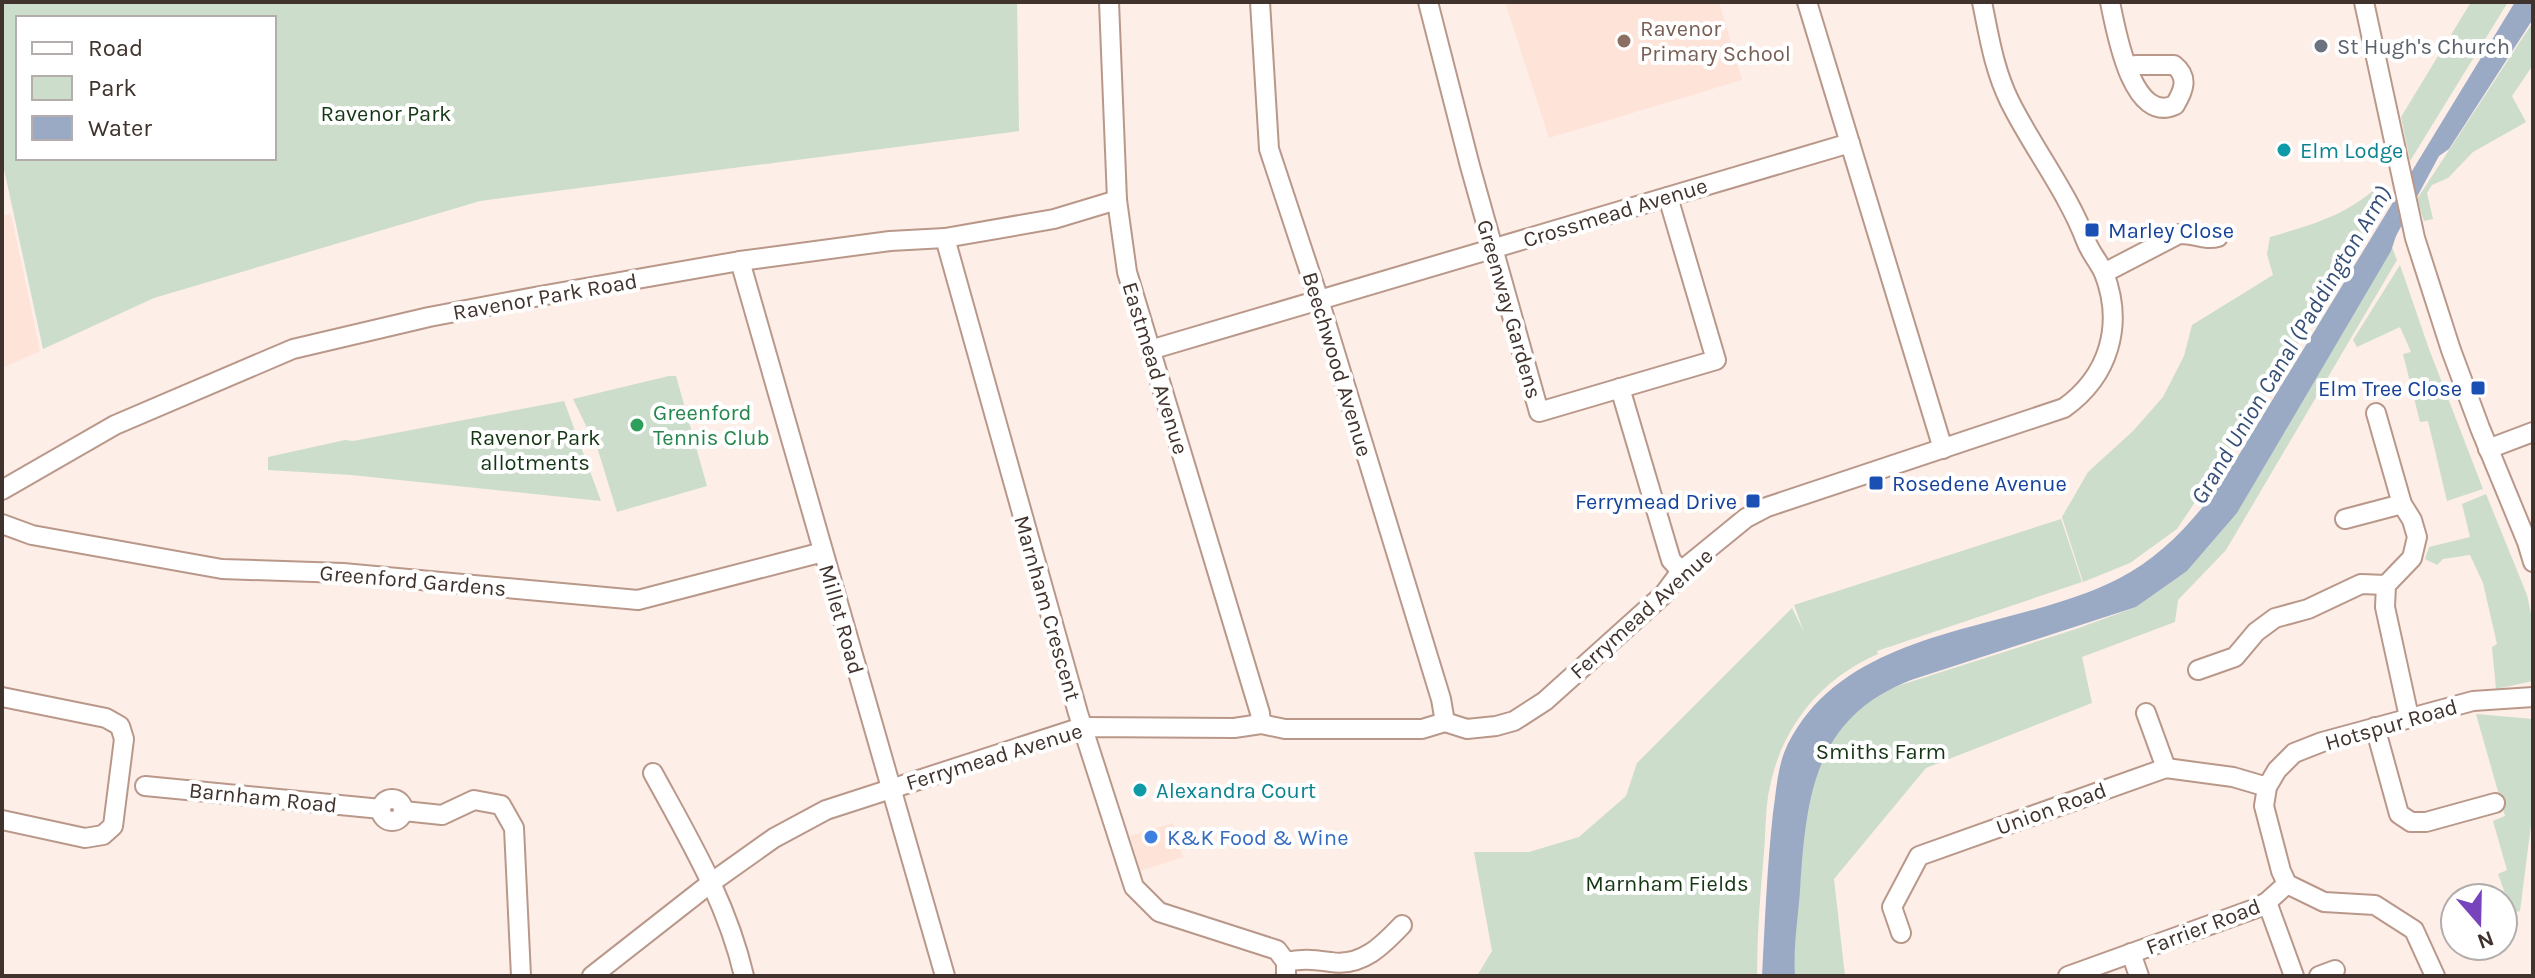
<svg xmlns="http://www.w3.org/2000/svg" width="2535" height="978" font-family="Karla,sans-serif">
<rect width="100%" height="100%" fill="#fdeee8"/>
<!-- built -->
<g fill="#fee3d8">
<path d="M1505,2H1719L1742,80L1549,138Z"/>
<path d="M11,214L40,351L2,368V216Z"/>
<path d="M1173,823L1183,857L1140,871L1130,836Z"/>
</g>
<!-- green -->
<g fill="#ccddcb" fill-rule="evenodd">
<path d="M2,2H1017L1019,131L480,201L154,298L43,349L2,160ZM18,18H274V158H18Z"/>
<path d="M2471,2H2508L2410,161L2401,117Z"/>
<path d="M2533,22V65L2512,96L2526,122L2473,152L2448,178L2432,185L2427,193L2433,219L2424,221L2417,199Z"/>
<path d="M2380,184L2385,206L2240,435L2177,529L2130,563L2083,582L2062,517L2088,472L2133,431L2163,397L2184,356L2192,325L2273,275L2267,254L2270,237C2311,225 2349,215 2380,184Z"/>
<path d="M2392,247L2397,260L2226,550L2178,600L2175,622L2082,657L2092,703L1926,768L1834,879L1845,976H1793L1796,837L1818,761L1843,726L1856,711L1888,689L2076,629L2136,607L2187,571L2237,513Z"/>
<path d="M2400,265L2429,349L2483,489L2447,501L2428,421L2420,422L2403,354L2411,352L2400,327L2357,347L2353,340Z"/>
<path d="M669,376H676L707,486L617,512L598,450L573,399Z"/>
<path d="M564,401L601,501L351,475L268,470V457L345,440L353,441Z"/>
<path d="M2486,494L2527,595L2533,623V681L2496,689L2492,647L2497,644L2483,583L2470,555L2443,559L2437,565L2425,559L2429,547L2470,537L2462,504Z"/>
<path d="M2061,519L2082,582L1877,651L1878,654C1821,679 1783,725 1770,786C1765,808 1766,831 1764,853C1760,894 1757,935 1757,976H1477L1492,951L1474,852H1529L1579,837L1626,796L1637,763L1792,608L1804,632L1794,605Z"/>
<path d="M2476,714L2533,719V809L2520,911L2512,913L2498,874L2507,870L2493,821L2505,816Z"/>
</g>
<!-- water -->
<path fill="#9baac4" d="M2515,2H2533V19L2449,149L2439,156L2396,236L2391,251L2237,513L2187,571L2136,607L1911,680C1813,718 1806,798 1800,891C1798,918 1793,948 1795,976H1762C1765,921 1767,867 1773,813C1776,793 1777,772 1784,753C1840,624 2010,634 2118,579C2163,556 2193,521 2223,481Z"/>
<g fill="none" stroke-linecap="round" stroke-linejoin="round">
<defs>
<g id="minor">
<path d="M1109,2L1117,200L1127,272L1260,713L1261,724"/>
<path d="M1260,2L1269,149L1319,300L1441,699L1445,722"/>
<path d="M1428,2L1470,166L1539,412L1716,360L1668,197"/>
<path d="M1807,2L1943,449"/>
<path d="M2110,2C2116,31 2132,125 2175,105C2184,90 2189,77 2174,65H2136L2128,67"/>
<path d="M2364,2L2415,238L2451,350L2480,428L2527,542L2533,562"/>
<path d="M945,238L1078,713L1134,887L1159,912L1277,950L1286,962V976"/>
<path d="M740,261L945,976"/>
<path d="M2104,273L2179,234C2193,233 2205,241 2218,237"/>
<path d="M1150,350L1850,143"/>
<path d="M1620,388L1671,560L1681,571"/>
<path d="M2376,413L2402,504L2412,520L2417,537L2412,558L2386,585L2385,607L2409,717"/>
<path d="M2488,449L2533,432"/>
<path d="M2,490L115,425L293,349L429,317L540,296L740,261L890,241L945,238L1054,219L1117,200"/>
<path d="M2345,519L2402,504"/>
<path d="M2,524L32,535L222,569L343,573L638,600L823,552"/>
<path d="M2198,670L2235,657L2256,632L2275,618L2308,609L2361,584L2386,585"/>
<path d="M2,697L106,718L120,726L124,739L113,826L103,835L85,838L2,820"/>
<path d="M2146,713L2166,768"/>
<path d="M2375,727L2399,814L2411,822H2426L2495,803"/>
<path d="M653,773C689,839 727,902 744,976"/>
<path d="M145,786L381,809"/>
<circle cx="392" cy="810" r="11"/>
<path d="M404,811L442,815L474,800L501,805L514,828L521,976"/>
<path d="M2267,902L2294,976"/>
<path d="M1901,933L1892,907L1919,856L2166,768L2233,777L2267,787"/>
<path d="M2131,953L2139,976"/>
<path d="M1286,962C1303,958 1315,960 1331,962C1362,967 1383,945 1402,925"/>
<path d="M592,976L712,882L774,838L826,810L1082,727L1234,728L1261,724L1285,729H1422L1445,722L1467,729L1496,726L1514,721L1545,701L1664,594L1681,571L1746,518L1767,507L2064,408C2109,376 2124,325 2104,273C2099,262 2090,252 2086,241C2068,193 2033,148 2010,102C1994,70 1989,36 1982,2"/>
<path d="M2068,976L2254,909L2267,902L2287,884"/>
<path d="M2319,976L2335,970"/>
<path d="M2435,976L2414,930L2375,905L2324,902L2287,884L2281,871L2264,806L2267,787L2277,770L2294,753L2322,742L2473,701L2533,697"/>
</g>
</defs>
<!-- minor casing -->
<use href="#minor" stroke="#b9988a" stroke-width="22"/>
<!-- minor -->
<use href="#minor" stroke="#fff" stroke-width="18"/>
</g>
<!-- markers -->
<circle fill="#8d6e63" stroke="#fff" stroke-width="3" cx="1624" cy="41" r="8"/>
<circle fill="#6b7280" stroke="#fff" stroke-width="3" cx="2321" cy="46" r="8"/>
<g fill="#0f9aa8" stroke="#fff" stroke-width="3">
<circle cx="2284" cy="150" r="8"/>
<circle cx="1140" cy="790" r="8"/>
</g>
<g fill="#1a4fb4" stroke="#fff" stroke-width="3">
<rect x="2084" y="222" width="16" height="16" rx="4"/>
<rect x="2470" y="380" width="16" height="16" rx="4"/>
<rect x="1868" y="475" width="16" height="16" rx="4"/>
<rect x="1745" y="493" width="16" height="16" rx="4"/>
</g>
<circle fill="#2e9e5b" stroke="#fff" stroke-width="3" cx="637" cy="425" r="8"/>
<circle fill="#3f7fe0" stroke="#fff" stroke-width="3" cx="1151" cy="837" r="8"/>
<g text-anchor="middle" stroke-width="8" stroke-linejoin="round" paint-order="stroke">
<!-- education labels -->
<g font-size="22" fill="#785e54" stroke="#fff" text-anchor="start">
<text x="1640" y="36">Ravenor<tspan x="1640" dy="25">Primary School</tspan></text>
</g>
<!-- worship labels -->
<g font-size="22" fill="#5b616d" stroke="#fff" text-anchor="start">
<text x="2337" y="54">St Hugh's Church</text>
</g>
<!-- park labels -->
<g font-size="22" fill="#143613" stroke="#fff">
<text x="386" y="121">Ravenor Park</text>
<text x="535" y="445">Ravenor Park<tspan x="535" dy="25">allotments</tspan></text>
<text x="1881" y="759">Smiths Farm</text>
<text x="1667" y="891">Marnham Fields</text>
</g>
<!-- culture labels -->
<g font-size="22" fill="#0d838f" stroke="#fff" text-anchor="start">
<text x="2300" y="158">Elm Lodge</text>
<text x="1156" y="798">Alexandra Court</text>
</g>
<!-- street labels -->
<g font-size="22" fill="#40322c" stroke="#fff">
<text transform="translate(1615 212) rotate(-17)" y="8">Crossmead Avenue</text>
<text transform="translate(545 296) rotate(-10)" y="8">Ravenor Park Road</text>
<text transform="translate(1510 309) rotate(74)" y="8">Greenway Gardens</text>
<text transform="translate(1338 364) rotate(73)" y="8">Beechwood Avenue</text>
<text transform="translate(1156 368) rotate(73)" y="8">Eastmead Avenue</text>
<text transform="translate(413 580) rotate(5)" y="8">Greenford Gardens</text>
<text transform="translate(1048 608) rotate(74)" y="8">Marnham Crescent</text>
<text transform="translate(1641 613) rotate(-42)" y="8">Ferrymead Avenue</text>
<text transform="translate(842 619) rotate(74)" y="8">Millet Road</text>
<text transform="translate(2391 724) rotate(-16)" y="8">Hotspur Road</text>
<text transform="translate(994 756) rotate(-17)" y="8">Ferrymead Avenue</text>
<text transform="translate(263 797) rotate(6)" y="8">Barnham Road</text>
<text transform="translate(2051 808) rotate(-20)" y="8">Union Road</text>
<text transform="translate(2203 926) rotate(-21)" y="8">Farrier Road</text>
</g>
<!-- transit labels -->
<g font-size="22" fill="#164399" stroke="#fff" text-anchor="start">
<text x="2108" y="238">Marley Close</text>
<text x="2462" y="396" text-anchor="end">Elm Tree Close</text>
<text x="1892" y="491">Rosedene Avenue</text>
<text x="1737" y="509" text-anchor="end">Ferrymead Drive</text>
</g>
<!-- leisure labels -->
<g font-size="22" fill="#27864d" stroke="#fff" text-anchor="start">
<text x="653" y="420">Greenford<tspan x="653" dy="25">Tennis Club</tspan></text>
</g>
<!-- shop labels -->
<g font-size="22" fill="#366cbe" stroke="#fff" text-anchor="start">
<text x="1167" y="845">K&amp;K Food &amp; Wine</text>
</g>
<!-- water labels -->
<g font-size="24" font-style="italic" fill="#374f76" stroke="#fff">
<text transform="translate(2291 345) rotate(-59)" y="8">Grand Union Canal (Paddington Arm)</text>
</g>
</g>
<!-- border -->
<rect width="2535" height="978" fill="none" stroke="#40322c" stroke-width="8"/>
<!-- legend -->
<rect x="16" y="16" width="260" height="144" fill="#ffffff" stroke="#b3adab" stroke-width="2"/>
<rect x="32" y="42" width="40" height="12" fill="#ffffff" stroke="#b3adab" stroke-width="2"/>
<text x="88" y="56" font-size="24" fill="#40322c">Road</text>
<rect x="32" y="76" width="40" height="24" fill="#ccddcb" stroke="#b3adab" stroke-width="2"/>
<text x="88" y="96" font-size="24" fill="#40322c">Park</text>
<rect x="32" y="116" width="40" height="24" fill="#9baac4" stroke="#b3adab" stroke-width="2"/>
<text x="88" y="136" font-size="24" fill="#40322c">Water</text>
<!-- north arrow -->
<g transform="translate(2479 922) rotate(160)"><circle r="38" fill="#ffffff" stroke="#b3adab" stroke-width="2"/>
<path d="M0-6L14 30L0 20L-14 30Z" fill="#7844bb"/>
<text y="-12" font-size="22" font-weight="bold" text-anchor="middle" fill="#40322c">N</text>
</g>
</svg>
